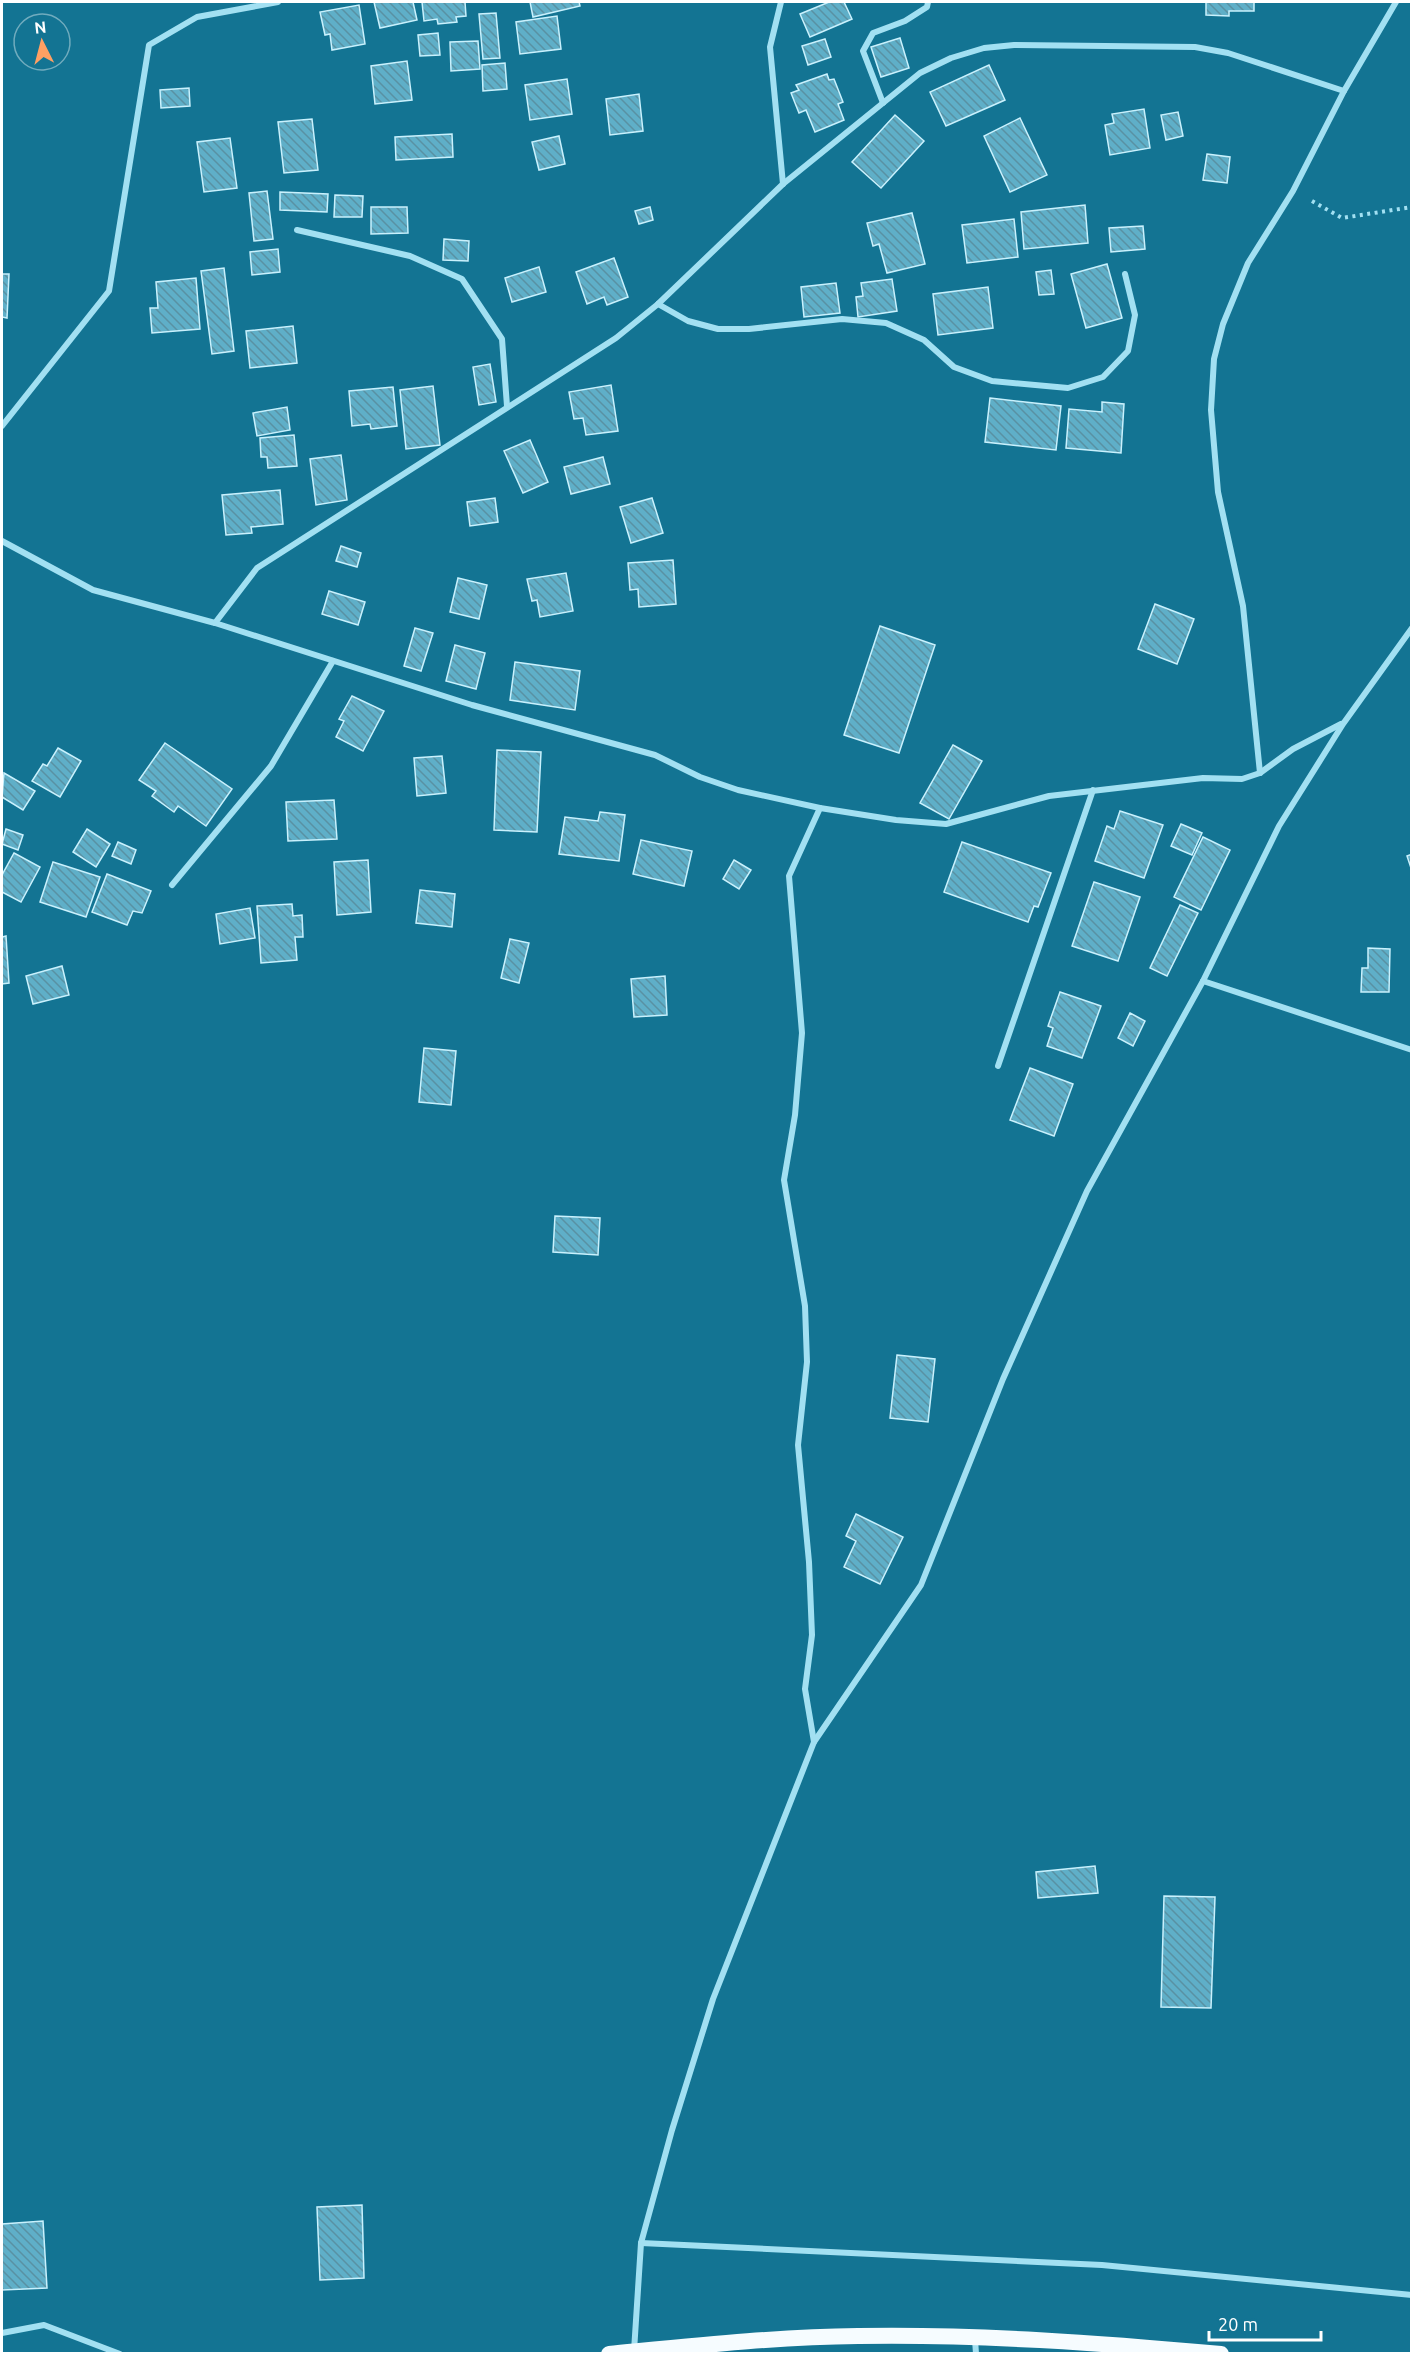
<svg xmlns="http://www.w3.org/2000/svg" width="1413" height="2355" font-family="Ubuntu,sans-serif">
<defs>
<pattern id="building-back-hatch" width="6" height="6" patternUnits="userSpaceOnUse" patternTransform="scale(1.5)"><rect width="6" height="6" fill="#5fafc8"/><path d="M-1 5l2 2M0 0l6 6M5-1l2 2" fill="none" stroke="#5991a3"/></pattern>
</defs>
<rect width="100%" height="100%" fill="#137493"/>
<!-- building -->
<g fill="url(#building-back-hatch)" stroke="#c9f1fd" stroke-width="1.5">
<path d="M374,2H413L417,20L380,28Z"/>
<path d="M422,2H465L466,16L456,17L457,22L438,24L437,19L424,21Z"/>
<path d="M530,2H579L580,6L533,17Z"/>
<path d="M829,2H844L852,19L810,37L800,14Z"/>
<path d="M1206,2H1254V11H1229V16L1206,15Z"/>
<path d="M359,5L365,44L332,50L330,34L325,35L320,12Z"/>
<path d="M496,13L500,58L483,59L479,14Z"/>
<path d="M557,16L561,49L520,54L516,22Z"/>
<path d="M438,33L440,55L420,56L418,35Z"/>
<path d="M900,38L909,68L881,77L871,47Z"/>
<path d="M825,39L831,57L808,65L802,46Z"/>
<path d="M478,41L480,69L451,71L450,42Z"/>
<path d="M407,61L412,100L375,104L371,66Z"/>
<path d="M505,63L507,89L483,91L482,65Z"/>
<path d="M989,65L1005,100L946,126L930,92Z"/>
<path d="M827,74L829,80L834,79L843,102L838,104L844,120L815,132L806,110L799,113L791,93L799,90L796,85Z"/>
<path d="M567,79L572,114L530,120L525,85Z"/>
<path d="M189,88L190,106L161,108L160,90Z"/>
<path d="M639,94L643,131L610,135L606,99Z"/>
<path d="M1144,109L1150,148L1110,155L1105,125L1114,123L1112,114Z"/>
<path d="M1178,112L1183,136L1166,140L1161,115Z"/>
<path d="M895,115L924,141L881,188L852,162Z"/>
<path d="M1020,118L1047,175L1010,192L984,136Z"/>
<path d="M312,119L318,170L284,173L278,122Z"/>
<path d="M452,134L453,157L396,160L395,137Z"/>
<path d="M559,136L565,164L539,170L532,142Z"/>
<path d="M230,138L237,188L204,192L197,142Z"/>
<path d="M1207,154L1230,157L1227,183L1203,180Z"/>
<path d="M267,191L273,239L254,241L249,193Z"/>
<path d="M280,192L328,194L327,212L280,210Z"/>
<path d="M335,195L363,196L362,217H334Z"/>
<path d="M1085,205L1088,243L1024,249L1021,212Z"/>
<path d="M371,207H407L408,233L371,234Z"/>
<path d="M650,207L653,220L639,224L635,211Z"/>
<path d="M912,213L925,264L887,273L879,244L873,246L867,223Z"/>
<path d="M1014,219L1018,257L967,263L962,225Z"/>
<path d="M1143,226L1145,249L1111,252L1109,228Z"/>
<path d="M444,239L469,241L468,261L443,260Z"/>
<path d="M278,249L280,272L252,275L250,252Z"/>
<path d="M614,258L628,297L607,305L604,297L587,304L576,272Z"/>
<path d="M1107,264L1122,318L1086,328L1071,274Z"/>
<path d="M539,267L546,292L512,302L505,278Z"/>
<path d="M224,268L234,351L212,354L201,271Z"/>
<path d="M1051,270L1054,294L1039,295L1036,272Z"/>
<path d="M2,274H9L7,318L2,317Z"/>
<path d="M196,278L200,329L152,333L150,308H158L156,282Z"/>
<path d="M892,279L897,311L858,317L856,297L863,296L861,283Z"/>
<path d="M836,283L840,313L804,317L801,287Z"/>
<path d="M988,287L993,328L938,335L933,294Z"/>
<path d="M293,326L297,363L250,368L246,331Z"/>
<path d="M490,364L496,402L479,405L473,367Z"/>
<path d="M611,385L618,431L586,435L583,418L574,419L569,392Z"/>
<path d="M433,386L440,445L406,449L400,390Z"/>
<path d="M393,387L397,426L371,429L370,424L352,426L349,391Z"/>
<path d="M990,398L1061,406L1056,450L985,442Z"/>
<path d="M1102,402L1124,404L1121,453L1066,448L1069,409L1102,412Z"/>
<path d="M287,407L290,430L257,436L253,413Z"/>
<path d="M294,435L297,466L268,468L267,457H261L260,438Z"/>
<path d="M530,440L548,482L523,493L504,451Z"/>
<path d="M341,455L347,500L316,505L310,459Z"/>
<path d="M603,457L610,484L571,494L564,467Z"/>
<path d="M280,490L283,524L251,527L252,533L226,535L222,495Z"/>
<path d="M495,498L498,522L470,526L467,502Z"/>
<path d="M652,498L663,533L631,543L620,507Z"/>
<path d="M341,546L361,553L357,567L336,561Z"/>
<path d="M673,560L676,604L639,607L638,589L630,590L628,563Z"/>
<path d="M566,573L573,611L540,617L537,600L532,601L527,579Z"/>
<path d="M458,578L487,585L479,619L450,612Z"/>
<path d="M329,591L365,602L358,625L322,614Z"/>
<path d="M1155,604L1194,619L1177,664L1138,649Z"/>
<path d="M880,626L935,645L899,753L844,735Z"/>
<path d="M415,628L433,633L421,671L404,666Z"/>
<path d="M455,645L485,653L476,689L446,681Z"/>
<path d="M515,662L580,671L575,710L510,700Z"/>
<path d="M352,696L384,711L363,751L336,737L344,721L339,719Z"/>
<path d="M165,743L232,789L206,826L178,806L174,812L152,796L156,791L139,780Z"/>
<path d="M953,745L982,761L949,819L920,803Z"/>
<path d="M58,748L81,761L60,797L32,781L43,764L47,766Z"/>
<path d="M497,750L541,752L537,832L494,830Z"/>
<path d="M442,756L446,793L417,796L414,758Z"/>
<path d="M4,773L35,791L23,810L2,797Z"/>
<path d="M334,800L337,839L288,841L286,802Z"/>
<path d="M1120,811L1163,825L1144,878L1095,861L1107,826L1114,829Z"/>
<path d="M600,812L625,815L619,861L559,854L565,817L598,821Z"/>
<path d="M1181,824L1202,833L1192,855L1171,846Z"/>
<path d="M6,829L23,835L18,850L2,844Z"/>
<path d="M87,829L110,844L96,867L73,852Z"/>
<path d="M1203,837L1230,850L1201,910L1174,897Z"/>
<path d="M641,840L692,851L684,886L633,874Z"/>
<path d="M118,842L136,850L131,864L112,856Z"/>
<path d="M962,842L1051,873L1038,907L1034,906L1028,922L944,892Z"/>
<path d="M14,853L40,867L21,902L2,892V875Z"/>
<path d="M1412,854V871L1407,856Z"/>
<path d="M368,860L371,912L337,915L334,862Z"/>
<path d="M734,860L751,870L739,889L723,879Z"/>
<path d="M53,862L100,877L86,917L40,902Z"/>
<path d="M107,874L151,891L142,913L133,911L127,925L92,912Z"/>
<path d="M1094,882L1140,897L1118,961L1072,946Z"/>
<path d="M420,890L455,894L452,927L416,923Z"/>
<path d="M292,904L293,916L302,915L303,937H295L297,960L261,963L257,906Z"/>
<path d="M1180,905L1198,913L1167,976L1150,968Z"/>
<path d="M250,908L255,938L220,944L216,914Z"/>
<path d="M6,936L9,983L2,984V937Z"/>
<path d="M510,939L529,943L519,983L501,978Z"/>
<path d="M1368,948L1390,949L1389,992H1361L1362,968H1368Z"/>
<path d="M62,966L69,995L33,1004L26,976Z"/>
<path d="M665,976L667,1015L634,1017L631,979Z"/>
<path d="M1060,992L1101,1006L1082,1058L1047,1046L1053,1028L1048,1026Z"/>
<path d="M1130,1013L1145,1021L1133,1046L1118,1038Z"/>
<path d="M424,1048L456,1051L451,1105L419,1102Z"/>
<path d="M1030,1068L1073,1084L1054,1136L1010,1120Z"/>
<path d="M555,1216L600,1218L598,1255L553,1252Z"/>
<path d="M897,1355L935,1359L928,1422L890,1418Z"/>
<path d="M856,1514L903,1537L880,1584L844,1567L856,1541L846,1536Z"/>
<path d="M1095,1866L1098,1893L1038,1898L1036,1872Z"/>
<path d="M1164,1896L1215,1897L1211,2008L1161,2007Z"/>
<path d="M362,2205L364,2278L320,2280L317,2207Z"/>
<path d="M43,2221L47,2288L2,2290V2224Z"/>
</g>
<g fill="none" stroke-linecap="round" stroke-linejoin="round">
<!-- path -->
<path stroke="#a2e0f2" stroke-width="4" stroke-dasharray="3 4.5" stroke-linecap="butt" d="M1312,201L1342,218L1412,207"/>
<!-- minor -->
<g stroke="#a2e0f2" stroke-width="6">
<path d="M781,2L770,47L783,184"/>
<path d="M883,103L863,51L873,33L905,21L927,7L928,2"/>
<path d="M297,230L410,256L462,279L502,339L507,406"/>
<path d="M658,304L688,321L718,329H749L842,319L886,323L924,340L954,367L992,381L1068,388L1103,377L1128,351L1135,315L1125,274"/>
<path d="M2,426L109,291L149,45L197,17L278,2"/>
<path d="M2,541L93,590L215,623"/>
<path d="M1260,773L1243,606L1218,492L1211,410L1214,359L1223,324L1248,263L1293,191L1344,91L1396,2"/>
<path d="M820,808L896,820L946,824L1049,796L1203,778L1242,779L1260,773L1293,749L1341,724"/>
<path d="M172,885L271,766L333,661"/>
<path d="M1203,981L1412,1050"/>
<path d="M998,1066L1093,790"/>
<path d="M814,1742L805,1689L812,1635L809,1562L798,1445L807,1362L805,1306L784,1180L795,1115L802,1033L789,876L820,808L738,790L700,777L655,755L472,705L215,623L257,568L616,338L658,304L783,184L920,73L951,58L984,48L1014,45L1195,47L1228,53L1344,91"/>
<path d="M641,2243L1102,2265L1412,2295"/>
<path d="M2,2333L44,2325L120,2354"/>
<path d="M975,2339L976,2354"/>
<path d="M634,2351L641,2243L672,2130L713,1999L814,1742L921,1585L1003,1379L1087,1191L1203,981L1279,826L1343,724L1412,628"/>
</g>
<!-- trunk -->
<path stroke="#f6fcff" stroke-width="16" d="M609,2354C692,2346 775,2337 858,2336C979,2334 1101,2343 1221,2354"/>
</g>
<!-- border -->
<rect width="1413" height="2355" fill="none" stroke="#ffffff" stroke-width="6"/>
<!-- north arrow -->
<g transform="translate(42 42) rotate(354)"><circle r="28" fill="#137493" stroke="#71acbe" stroke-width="1.5"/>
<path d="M0-4.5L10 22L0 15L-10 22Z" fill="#ffa063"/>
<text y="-9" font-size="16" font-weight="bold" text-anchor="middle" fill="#ffffff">N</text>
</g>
<!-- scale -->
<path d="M1209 2331v9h112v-9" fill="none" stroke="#ffffff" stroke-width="3"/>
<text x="1218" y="2331" font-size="18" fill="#ffffff" stroke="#137493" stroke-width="4.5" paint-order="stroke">20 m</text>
</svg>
